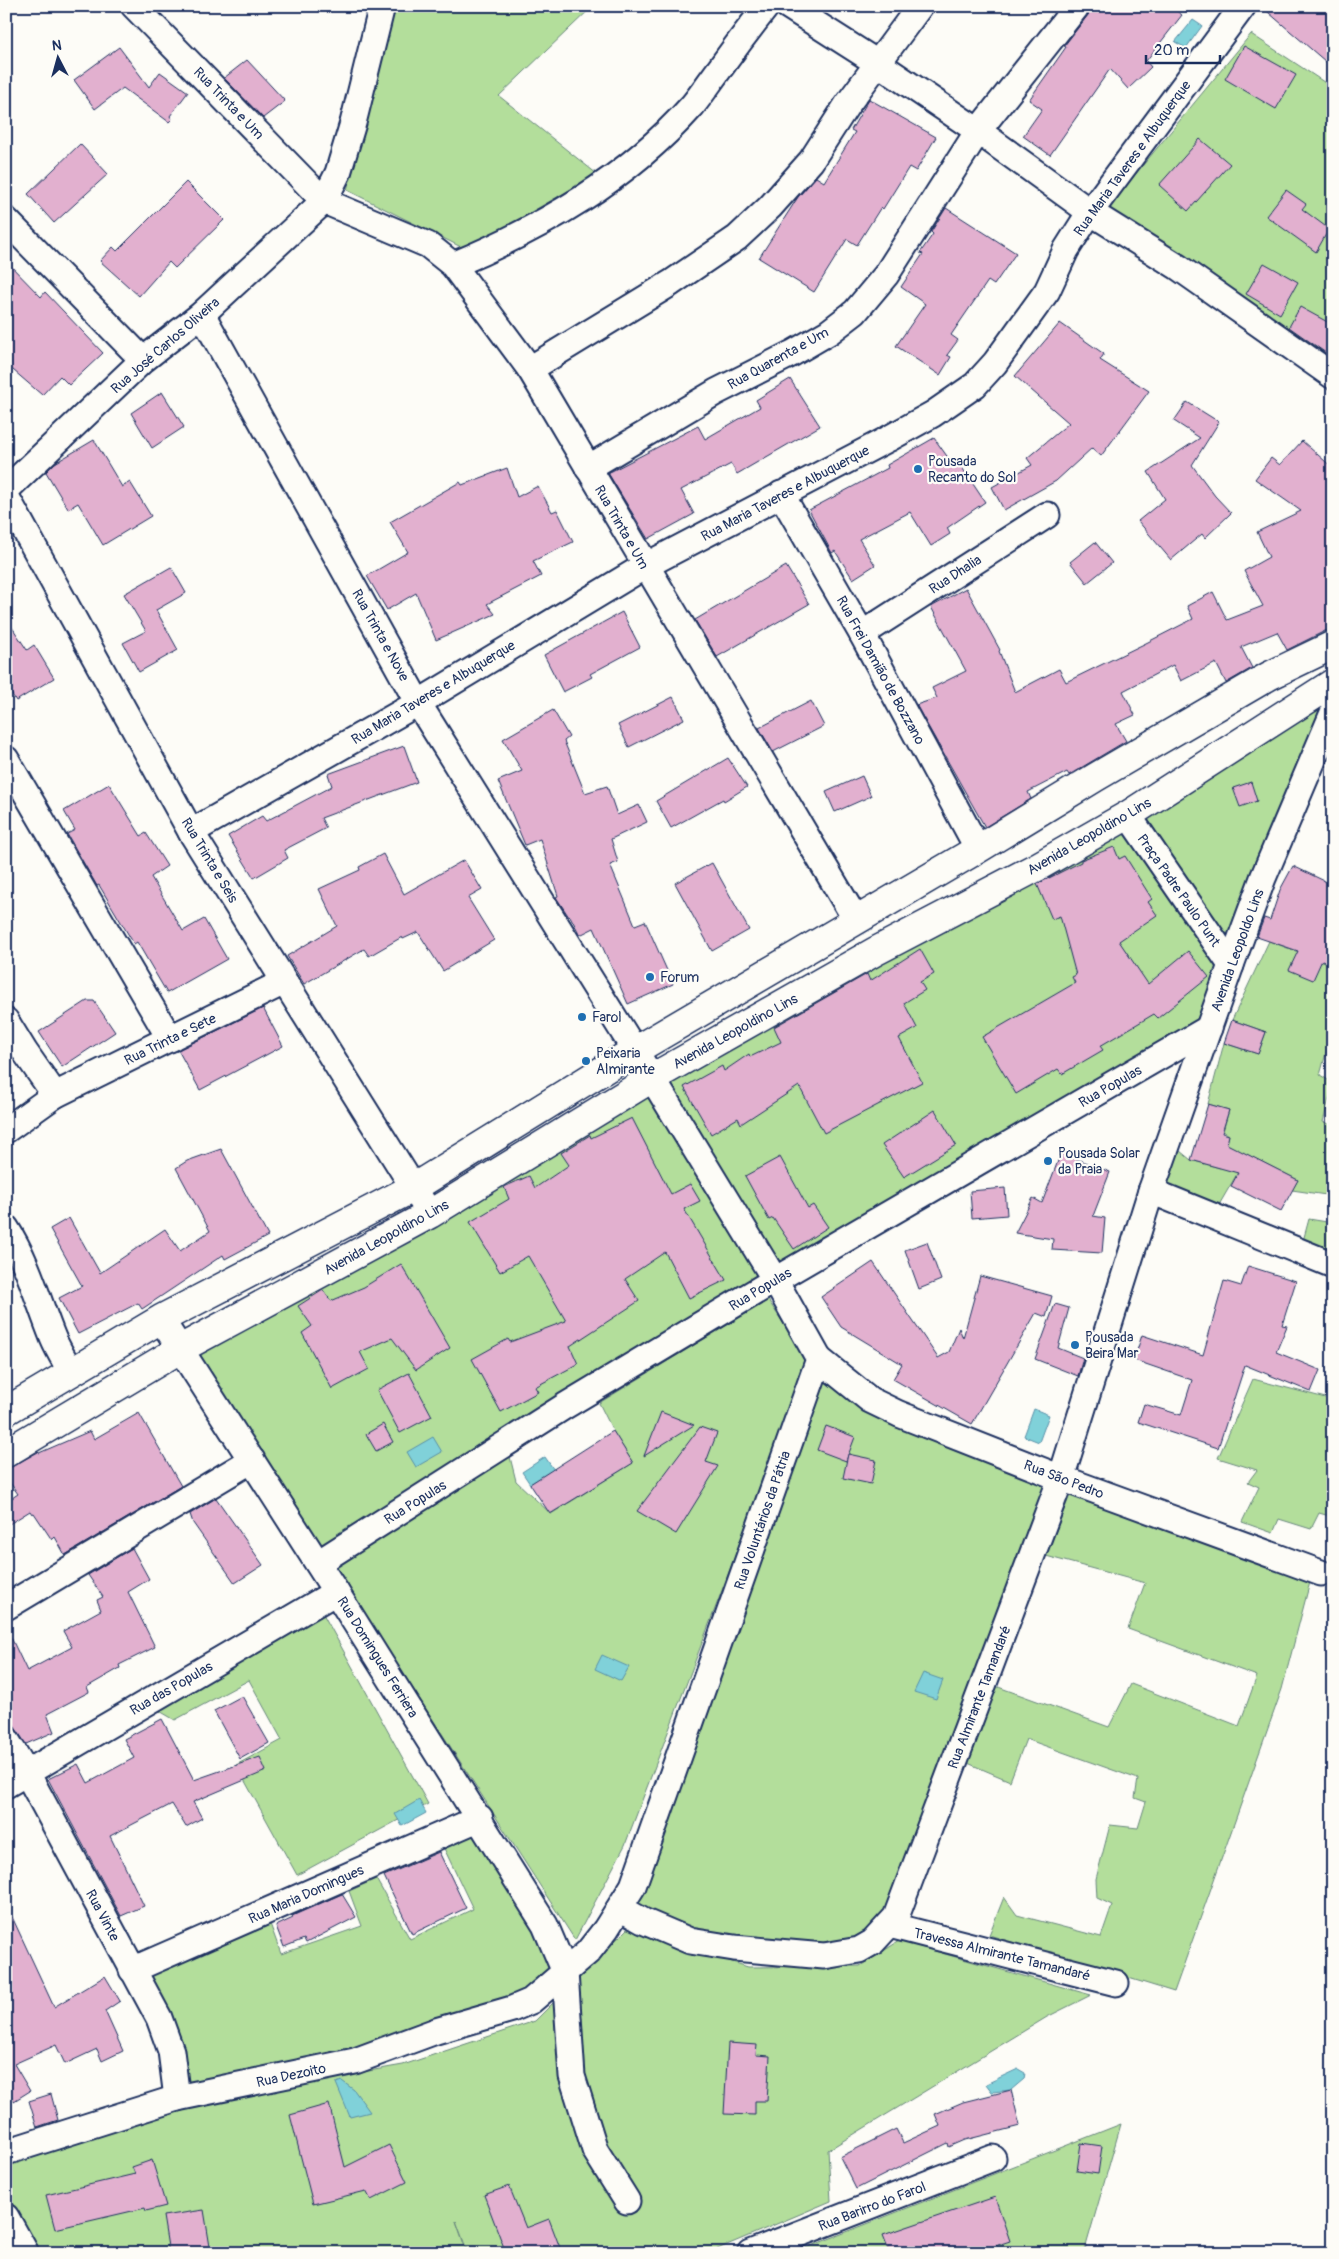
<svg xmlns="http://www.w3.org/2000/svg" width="1339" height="2259" font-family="Pangolin,sans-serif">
<rect width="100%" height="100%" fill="#fdfcf7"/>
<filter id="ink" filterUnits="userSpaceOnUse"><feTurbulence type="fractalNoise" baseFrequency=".02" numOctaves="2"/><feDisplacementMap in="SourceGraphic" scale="10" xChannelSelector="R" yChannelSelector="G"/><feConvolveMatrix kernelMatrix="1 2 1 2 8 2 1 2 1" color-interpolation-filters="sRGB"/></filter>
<g filter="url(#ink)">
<!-- green -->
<g fill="#b3de9b" stroke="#67867c">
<path d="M396,6H593L499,96L597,174L483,240L463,248L347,190Z"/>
<path d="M1251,34L1333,88V365L1106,210Z"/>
<path d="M1328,694L1227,940L1140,807Z"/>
<path d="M1124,824L1221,966L1203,1024L779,1269L665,1082Z"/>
<path d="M1269,941L1333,965V1028L1320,1075L1333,1083L1323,1122L1333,1125V1196L1292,1190L1298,1180L1248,1155L1216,1210L1160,1190L1180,1151L1191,1160L1220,1168L1229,1135L1223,1131L1229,1110L1208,1104L1224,1043L1258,1054L1266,1032L1232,1020Z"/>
<path d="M648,1097L760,1274L322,1548L197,1355Z"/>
<path d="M1309,1219L1333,1223V1249L1303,1241Z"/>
<path d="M768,1300L809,1362L625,1845L575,1940L334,1566L509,1453L516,1481L551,1514L633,1463L613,1431L599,1403Z"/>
<path d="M823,1369L1052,1481L891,1915L869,1935L819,1950L696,1933L633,1905Z"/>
<path d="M1253,1379L1333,1400V1517L1319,1513L1311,1529L1279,1519L1273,1533L1242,1522L1259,1487L1248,1482L1257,1470L1218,1458Z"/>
<path d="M1070,1495L1310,1582L1282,1689L1174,1992L989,1935L1004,1897L1017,1915L1101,1937L1112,1905L1097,1898L1096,1879L1110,1825L1138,1828L1146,1802L1135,1798L1138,1779L1026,1739L1010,1781L956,1758L990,1684L1109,1727L1131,1684L1239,1726L1257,1676L1128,1629L1145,1583L1046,1556Z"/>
<path d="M322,1612L428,1804L297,1875L236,1765L282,1740L249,1680L175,1720L151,1706Z"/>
<path d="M476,1827L556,1968L526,1992L346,2057L182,2090L141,1974L269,1921L281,1954L362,1926L349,1891L376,1879L410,1939L473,1909L441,1842Z"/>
<path d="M627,1929L748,1967L860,1966L899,1941L1091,1995L1047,2017L828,2150L831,2201L708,2253H468L456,2221L467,2253H32L6,2203V2161L181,2104L403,2065L535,2021Z"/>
<path d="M1121,2124L1084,2253H793Z"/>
</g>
<!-- water -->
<g fill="#80d1d9" stroke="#5890a8">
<path d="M1193,20L1202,26L1186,48L1175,42Z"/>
<path d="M1034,1409L1049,1415L1039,1442L1024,1436Z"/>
<path d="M433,1437L442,1452L416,1467L407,1452Z"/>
<path d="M545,1457L554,1470L530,1484L522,1472Z"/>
<path d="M602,1655L629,1667L621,1681L595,1669Z"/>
<path d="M923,1673L943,1680L936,1699L914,1692Z"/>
<path d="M419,1800L426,1813L402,1826L395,1814Z"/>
<path d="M1018,2069L1025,2073L1024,2079L1011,2090L992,2092L986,2084Z"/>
<path d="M342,2081L354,2090L370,2112L350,2117L336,2083Z"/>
</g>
<!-- building -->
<g fill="#e2b0cf" stroke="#1b2f5e">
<path d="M1095,6H1170L1182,15L1146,61L1151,67L1128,89L1110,69L1050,155L1023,136L1042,109L1029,100L1066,47L1064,46Z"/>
<path d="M1261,6H1333V68Z"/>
<path d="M1244,46L1296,75L1276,109L1225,79Z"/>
<path d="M119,47L149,87L160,72L188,92L170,116L172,119L169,122L123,88L95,109L74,80Z"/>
<path d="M247,60L285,101L263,118L224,78Z"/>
<path d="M869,99L936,137L916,171L909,167L883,209L881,207L857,245L847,239L814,292L759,258L798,197L816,177L824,182L855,132L851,130Z"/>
<path d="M1200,139L1230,164L1188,211L1159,185Z"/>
<path d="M80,144L108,174L54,223L28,194Z"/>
<path d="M186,182L224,220L175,268L169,262L139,296L100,261L113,247L117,251Z"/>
<path d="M1286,190L1306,204L1302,209L1329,229L1316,252L1266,216Z"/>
<path d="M946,208L1016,253L994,285L988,281L951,335L958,340L947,355L951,357L940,375L896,346L925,304L901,287L923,254L920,253L933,234L931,232Z"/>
<path d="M6,261L41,297L45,292L103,353L69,385L60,376L42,395L6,364Z"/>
<path d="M1264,263L1298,282L1280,314L1246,294Z"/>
<path d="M1300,307L1333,325V358L1289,327Z"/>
<path d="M1060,323L1104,354L1100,360L1149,391L1101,456L1092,448L1056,481L1004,510L992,487L1032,465L1027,458L1069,423L1015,376Z"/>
<path d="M790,379L820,426L737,474L731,464L681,490L694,514L648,539L608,473L698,426L705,439L760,407L756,400Z"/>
<path d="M162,392L184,427L152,448L131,413Z"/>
<path d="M1187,402L1219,422L1192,465L1215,496L1231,513L1205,538L1202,534L1171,560L1138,521L1165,499L1148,472L1200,438L1174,421Z"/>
<path d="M934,438L954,466L959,463L985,502L947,528L950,534L931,546L910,512L859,539L875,565L853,579L835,551L832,553L809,510L888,468L887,465Z"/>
<path d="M94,440L122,487L130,482L151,516L103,545L78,503L68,509L46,472L55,463Z"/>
<path d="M1302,441L1333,468V627L1287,650L1277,632L1241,647L1252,668L1226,683L1216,663L1181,681L1173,665L1123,691L1135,715L1116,724L1126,741L1069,775L1067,772L1028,792L1031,799L985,827L916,705L937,698L932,688L966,671L931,607L966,588L1000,650L999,651L1015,692L1059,669L1066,682L1146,643L1193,619L1187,606L1213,592L1227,620L1263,606L1244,571L1269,557L1257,532L1301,511L1255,479L1271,458L1280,465Z"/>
<path d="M507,468L517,497L538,486L552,512L557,510L573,542L533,561L541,576L487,604L495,614L436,640L416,593L387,610L367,576L408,552L390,522L460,482L462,485Z"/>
<path d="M1095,542L1112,563L1087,583L1070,562Z"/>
<path d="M786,566L809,604L717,657L695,620Z"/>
<path d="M171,567L186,593L156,610L178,650L139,672L123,643L146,631L124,594Z"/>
<path d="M622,612L640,647L590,674L592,677L563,692L544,655Z"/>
<path d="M6,618L27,650L34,645L54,678L16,701L6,685Z"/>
<path d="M673,697L684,719L629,747L618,725Z"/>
<path d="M811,701L824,726L773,752L759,728Z"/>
<path d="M553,710L569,737L564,741L585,793L607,786L617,815L639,805L647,822L611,839L618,862L610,865L635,925L645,921L673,984L628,1004L594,928L580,935L570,916L569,917L556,897L558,896L540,839L525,845L498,781L522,771L503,739Z"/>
<path d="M404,746L417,782L321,818L326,828L284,850L288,858L254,878L228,836L262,816L266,821L332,786L328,774Z"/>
<path d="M728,758L747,787L724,801L723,799L671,828L656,801Z"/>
<path d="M862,776L871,796L835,812L826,792Z"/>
<path d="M1251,782L1257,801L1240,807L1233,788Z"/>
<path d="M109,784L141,836L146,833L167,866L151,877L183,931L204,919L227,959L167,993L137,942L134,944L99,885L97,886L67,834L75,830L64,811Z"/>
<path d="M1114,847L1119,859L1125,856L1152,899L1148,902L1157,915L1119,941L1148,984L1188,951L1209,977L1158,1018L1154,1014L1100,1046L1103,1050L1062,1074L1058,1069L1016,1094L982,1037L1075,983L1072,977L1076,975L1060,916L1052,919L1037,884L1081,862V860Z"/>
<path d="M383,854L404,894L464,860L482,890L468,898L494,940L443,971L418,932L403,939L402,937L369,956L364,949L304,984L287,956L337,926L319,889L360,870L359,867Z"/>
<path d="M712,863L749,930L712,951L675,883Z"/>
<path d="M1293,866L1333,885V965L1322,960L1313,980L1289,970L1298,951L1257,937L1264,918L1270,920L1280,890Z"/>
<path d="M920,949L934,974L920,982L925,990L904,1003L917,1028L899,1038L922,1082L824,1133L799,1086L741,1124L738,1118L711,1134L684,1087L722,1066L724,1071L749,1054L750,1057L781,1042L774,1027L867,974L870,981Z"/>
<path d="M87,1001H94L115,1032L62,1067L39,1032Z"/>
<path d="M263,1008L283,1046L200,1090L178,1050Z"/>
<path d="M1232,1020L1266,1032L1258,1054L1224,1043Z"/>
<path d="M1208,1104L1229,1110L1222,1133L1229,1135L1227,1144L1298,1180L1281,1211L1231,1186L1238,1173L1191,1160Z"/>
<path d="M935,1110L956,1145L904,1177L882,1145Z"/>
<path d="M632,1118L671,1194L690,1184L700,1201L684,1209L726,1280L689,1298L665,1252L625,1279L639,1301L570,1346L578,1364L535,1387L538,1392L501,1412L472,1359L508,1339L510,1342L566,1321L528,1256L500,1272L470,1222L509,1199L504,1187L529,1176L535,1188L569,1165L561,1153L590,1135L591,1138Z"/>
<path d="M221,1149L268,1236L225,1259L223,1255L142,1309L138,1303L78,1334L59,1298L82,1286L50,1229L69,1218L100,1273L165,1229L180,1251L210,1231L176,1168L187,1161Z"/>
<path d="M1061,1153L1110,1172L1093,1216L1105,1218L1102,1253L1052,1250L1053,1239L1015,1233L1033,1198L1042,1203Z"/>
<path d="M780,1157L808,1208L813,1205L828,1227L794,1249L773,1218L769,1220L745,1176Z"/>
<path d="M1005,1188L1007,1215L972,1218L970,1191Z"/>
<path d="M927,1242L941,1280L919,1289L905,1250Z"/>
<path d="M873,1262L938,1358L949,1352L959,1328L963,1338L980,1276L1052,1296L1046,1317L1036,1313L972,1424L893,1379L902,1364L841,1327L821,1297Z"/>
<path d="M401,1264L450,1348L416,1370L392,1338L360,1352L369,1369L332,1389L302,1333L312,1326L298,1306L323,1290L331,1301L364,1287Z"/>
<path d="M1248,1266L1296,1281L1282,1325L1287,1326L1276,1352L1320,1370L1311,1392L1245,1365L1218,1448L1138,1422L1144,1404L1181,1415L1192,1380L1134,1360L1142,1335L1203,1355L1224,1281L1241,1286Z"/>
<path d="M1055,1304L1069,1308L1058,1348L1083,1358L1078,1376L1035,1359Z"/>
<path d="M409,1373L432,1416L400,1433L377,1390Z"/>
<path d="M661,1412L694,1425L644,1456Z"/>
<path d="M139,1413L181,1486L65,1555L55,1537L52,1540L34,1513L32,1514L30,1511L6,1526V1502L18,1494L6,1477V1470L38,1452L39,1453L90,1431L94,1439Z"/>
<path d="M383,1424L393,1442L376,1451L366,1434Z"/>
<path d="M826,1426L855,1437L846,1461L817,1450Z"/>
<path d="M700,1427L717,1433L706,1462L718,1466L676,1534L637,1511Z"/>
<path d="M613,1431L633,1463L550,1514L530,1484Z"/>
<path d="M848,1454L876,1460L871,1484L843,1478Z"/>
<path d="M216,1498L263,1565L235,1583L193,1523L190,1514Z"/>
<path d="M132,1548L149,1579L128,1592L155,1647L119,1665L120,1668L87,1687L89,1692L47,1714L54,1732L26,1744L16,1729L6,1708V1627L27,1671L72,1647L63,1631L101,1610L97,1600L103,1597L88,1575Z"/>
<path d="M242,1696L269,1743L240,1759L214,1711Z"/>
<path d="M162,1719L194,1780L260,1757L266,1771L193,1802L202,1818L186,1827L172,1804L110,1836L144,1906L121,1916L48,1779L78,1764L88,1783L134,1758L124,1739Z"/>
<path d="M439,1852L466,1908L412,1934L384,1876Z"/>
<path d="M342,1894L356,1917L306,1943L304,1939L284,1947L276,1926L293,1918L292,1916Z"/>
<path d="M6,1904L54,2007L105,1976L120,2001L105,2011L123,2051L102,2061L97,2049L65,2064L56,2045L14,2064L30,2091L14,2101L6,2088Z"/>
<path d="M728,2043L757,2045L756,2055L770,2056L767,2101H755V2115L724,2114Z"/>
<path d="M1011,2090L1020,2126L965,2140L949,2147L948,2143L856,2189L840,2157L896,2129L903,2143L940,2126L935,2114L963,2102Z"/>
<path d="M51,2094L58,2120L37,2127L29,2101Z"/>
<path d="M329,2104L345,2167L389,2145L407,2182L371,2200L366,2191L313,2204L290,2115Z"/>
<path d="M1081,2143L1102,2146L1098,2174L1077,2171Z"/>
<path d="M152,2160L166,2206L146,2211L145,2208L55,2229L46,2195L135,2174L132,2167Z"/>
<path d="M509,2186L526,2228L549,2219L562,2253H506L484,2195Z"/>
<path d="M995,2197L1010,2241L989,2248L990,2253H890L883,2235Z"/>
<path d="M204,2210L211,2253H169L163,2216Z"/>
</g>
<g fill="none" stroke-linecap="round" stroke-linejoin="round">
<defs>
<g id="street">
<path d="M134,6L324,201L428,245L453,265L530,369L856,920"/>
<path d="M788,6L879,64L978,131L1090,212L1178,267L1333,376"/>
<path d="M6,220L143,360"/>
<path d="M453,265C542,228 627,179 692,106C702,94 711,80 721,67C736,46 751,26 767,6"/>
<path d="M530,369L671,283L737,238L770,207L811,161L847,105L920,6"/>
<path d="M588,468L716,392L793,353L829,332L855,312L886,275L978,131L1077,6"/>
<path d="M6,490L143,360L202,314L324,201L338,173L353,123L382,6"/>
<path d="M781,494L862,634L978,849"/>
<path d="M6,496L191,832L430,1214"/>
<path d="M862,634L1047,515"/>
<path d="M6,759L170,1039"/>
<path d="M1128,815L1231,965"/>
<path d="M191,832L418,703L645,566L888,439L933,414L975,385L995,363L1047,291L1066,250L1090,212L1243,6"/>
<path d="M6,1021L25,1052L55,1095"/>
<path d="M6,1130L55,1095L284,982"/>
<path d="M1151,1191L1333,1265"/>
<path d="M6,1228C28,1262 38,1301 53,1338C58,1350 65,1361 71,1372"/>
<path d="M161,1319L336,1592L545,1925L565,1972L572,2076L595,2150L627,2201"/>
<path d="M819,1359L870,1400L899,1414L1061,1478L1321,1573"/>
<path d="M318,1563L565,1406L775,1280L1209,1028"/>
<path d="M6,1607L252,1460"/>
<path d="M6,1739L27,1773L159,2018L171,2051L177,2098"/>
<path d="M6,1785L336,1592"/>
<path d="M620,1908L643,1921L690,1941L734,1948L824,1956L859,1950L873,1942L896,1917L1061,1478L1151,1191L1231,965L1263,878L1333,713"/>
<path d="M889,1925L1116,1983"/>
<path d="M132,1970L480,1818"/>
<path d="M6,2152L177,2098L355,2061L436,2031L512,2009L531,2001L588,1952L606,1929L633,1886L819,1359L775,1280L652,1078L418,703L202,314"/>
<path d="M6,2217L26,2253"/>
<path d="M750,2253L993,2158"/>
</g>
<g id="secondary">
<path d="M6,1411L161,1319L413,1188L634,1051L978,849L1096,777L1269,676L1333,645"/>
<path d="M6,1453L180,1349L430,1214L652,1078L876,951L1037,867L1128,815L1333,683"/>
</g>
</defs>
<!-- street casing -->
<use href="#street" stroke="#1b2f5e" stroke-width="29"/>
<!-- secondary casing -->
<use href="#secondary" stroke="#1b2f5e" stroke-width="31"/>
<!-- street -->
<use href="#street" stroke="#fdfcf7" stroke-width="25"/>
<!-- secondary -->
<use href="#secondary" stroke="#fdfcf7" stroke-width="28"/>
</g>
</g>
<!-- markers -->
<g fill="#1f6fb2" stroke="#fdfcf7" stroke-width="2">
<circle cx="918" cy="469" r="5"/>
<circle cx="650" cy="977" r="5"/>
<circle cx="582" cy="1017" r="5"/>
<circle cx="586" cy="1061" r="5"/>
<circle cx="1048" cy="1161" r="5"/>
<circle cx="1075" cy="1345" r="5"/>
</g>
<g text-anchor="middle" stroke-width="4.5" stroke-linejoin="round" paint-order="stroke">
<!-- street labels -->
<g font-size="14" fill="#1b2f5e" stroke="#fdfcf7">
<text transform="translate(229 103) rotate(46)" y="5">Rua Trinta e Um</text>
<text transform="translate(1132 158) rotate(-54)" y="5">Rua Maria Taveres e Albuquerque</text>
<text transform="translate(165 345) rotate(-41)" y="5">Rua José Carlos Oliveira</text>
<text transform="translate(778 358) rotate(-29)" y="5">Rua Quarenta e Um</text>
<text transform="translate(785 493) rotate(-28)" y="5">Rua Maria Taveres e Albuquerque</text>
<text transform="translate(622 527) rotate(60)" y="5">Rua Trinta e Um</text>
<text transform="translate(955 574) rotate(-33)" y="5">Rua Dhalia</text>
<text transform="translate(381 635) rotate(61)" y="5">Rua Trinta e Nove</text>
<text transform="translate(881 670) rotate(61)" y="5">Rua Frei Damião de Bozzano</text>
<text transform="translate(433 692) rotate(-31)" y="5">Rua Maria Taveres e Albuquerque</text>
<text transform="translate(1089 836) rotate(-30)" y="5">Avenida Leopoldino Lins</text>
<text transform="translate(210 860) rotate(59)" y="5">Rua Trinta e Seis</text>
<text transform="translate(1179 890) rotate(55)" y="5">Praça Padre Paulo Punt</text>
<text transform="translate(1237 950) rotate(-70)" y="5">Avenida Leopoldo Lins</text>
<text transform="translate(735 1031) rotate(-29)" y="5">Avenida Leopoldino Lins</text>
<text transform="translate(170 1039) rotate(-26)" y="5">Rua Trinta e Sete</text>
<text transform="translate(1110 1086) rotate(-30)" y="5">Rua Populas</text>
<text transform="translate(386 1237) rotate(-29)" y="5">Avenida Leopoldino Lins</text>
<text transform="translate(760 1289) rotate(-31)" y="5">Rua Populas</text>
<text transform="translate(1064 1479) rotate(21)" y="5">Rua São Pedro</text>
<text transform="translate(415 1502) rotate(-32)" y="5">Rua Populas</text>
<text transform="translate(762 1520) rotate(-71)" y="5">Rua Voluntários da Pátria</text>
<text transform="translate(378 1657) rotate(58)" y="5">Rua Domingues Ferriera</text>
<text transform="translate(171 1688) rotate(-30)" y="5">Rua das Populas</text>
<text transform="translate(979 1697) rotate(-69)" y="5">Rua Almirante Tamandaré</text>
<text transform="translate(306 1894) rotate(-24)" y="5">Rua Maria Domingues</text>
<text transform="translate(103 1915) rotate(62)" y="5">Rua Vinte</text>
<text transform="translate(1002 1954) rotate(14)" y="5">Travessa Almirante Tamandaré</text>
<text transform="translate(291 2075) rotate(-12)" y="5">Rua Dezoito</text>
<text transform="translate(872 2206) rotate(-21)" y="5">Rua Barirro do Farol</text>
</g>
<!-- poi labels -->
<g font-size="14" fill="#1b2f5e" stroke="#fdfcf7" text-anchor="start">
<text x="928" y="466">Pousada<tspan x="928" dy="16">Recanto do Sol</tspan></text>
<text x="660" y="982">Forum</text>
<text x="592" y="1022">Farol</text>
<text x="596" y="1058">Peixaria<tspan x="596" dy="16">Almirante</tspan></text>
<text x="1058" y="1158">Pousada Solar<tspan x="1058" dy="16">da Praia</tspan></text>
<text x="1085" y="1342">Pousada<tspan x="1085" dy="16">Beira Mar</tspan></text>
</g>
</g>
<!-- margin -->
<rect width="1339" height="2259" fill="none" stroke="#fdfcf7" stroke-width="25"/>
<rect x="12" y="12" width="1314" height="2234" fill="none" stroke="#1b2f5e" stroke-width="2" filter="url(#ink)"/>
<!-- north arrow -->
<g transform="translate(58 58) rotate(354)" stroke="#fdfcf7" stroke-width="4" paint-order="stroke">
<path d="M0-4L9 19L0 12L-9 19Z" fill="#1b2f5e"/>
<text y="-8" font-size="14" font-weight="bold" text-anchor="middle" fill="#1b2f5e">N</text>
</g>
<!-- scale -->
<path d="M1146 55v8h74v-8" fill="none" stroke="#1b2f5e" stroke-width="2.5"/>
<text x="1154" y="55" font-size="15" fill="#1b2f5e" stroke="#fdfcf7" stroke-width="4" paint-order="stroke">20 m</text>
</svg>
